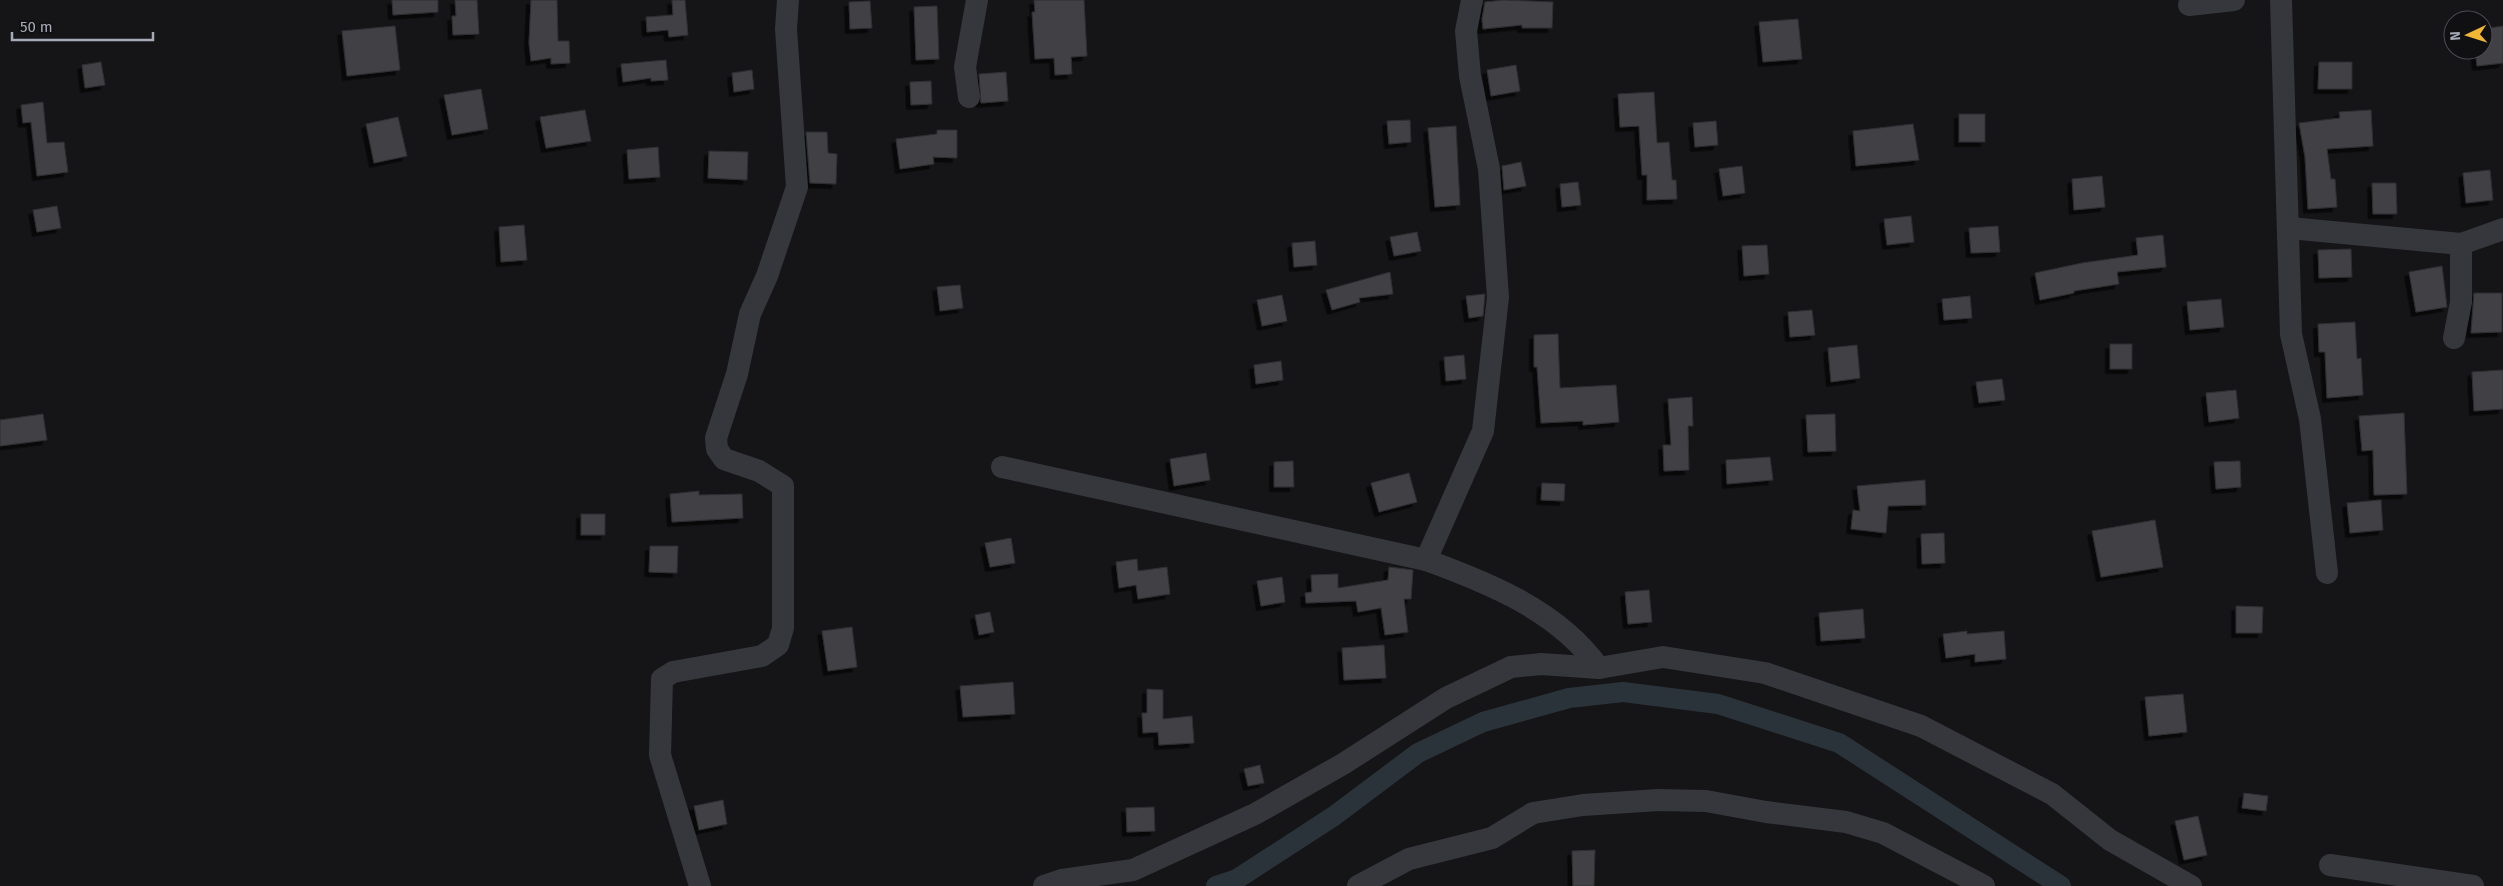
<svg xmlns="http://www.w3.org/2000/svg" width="2503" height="886" font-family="'Fira Sans',sans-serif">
<defs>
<filter id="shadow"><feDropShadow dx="-4.5" dy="4.5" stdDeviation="0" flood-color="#0009"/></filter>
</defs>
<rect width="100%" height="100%" fill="#151517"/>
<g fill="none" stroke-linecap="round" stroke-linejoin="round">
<!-- canal -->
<path stroke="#2b333a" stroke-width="20" d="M1216,886L1237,879L1334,816L1418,753L1483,722L1569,698L1623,692L1718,704L1839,743L2061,886"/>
</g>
<!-- building -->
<g fill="#3f4044" stroke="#2f2f33" filter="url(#shadow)">
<path d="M392,0H438V12L393,15Z"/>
<path d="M455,0H477L479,34L453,35L452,16H456Z"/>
<path d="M531,0H557L558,41H569L570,63L551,64V58L531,61L529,43Z"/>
<path d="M672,0H685L688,35L669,37L668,30L647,32L646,17L673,15Z"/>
<path d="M1034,0H1084L1087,56L1071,57L1072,74L1055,75L1054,58L1035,59L1032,12H1035Z"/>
<path d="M1504,0L1553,2L1552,28H1522V25L1483,29L1482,19L1485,2Z"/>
<path d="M870,1L872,28L850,29L849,2Z"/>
<path d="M937,6L939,59L916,60L914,7Z"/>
<path d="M1798,19L1802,59L1763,62L1759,22Z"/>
<path d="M395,26L400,70L347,76L342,31Z"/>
<path d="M2503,26V63L2477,66L2475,50H2483V29Z"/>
<path d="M666,60L668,80L651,81V78L623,82L621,64Z"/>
<path d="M101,62L105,85L85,88L82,65Z"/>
<path d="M2319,62H2352V89H2318Z"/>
<path d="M1516,65L1520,91L1491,96L1487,70Z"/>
<path d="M752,70L754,89L734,92L732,73Z"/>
<path d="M1006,72L1008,101L981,103L979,74Z"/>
<path d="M931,81L932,104L911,105L910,82Z"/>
<path d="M481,89L488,129L452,135L444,95Z"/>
<path d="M1654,92L1657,143L1669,142L1672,180H1676L1677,199L1647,200V175H1642L1639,126L1620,127L1618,94Z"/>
<path d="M43,102L47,143L64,142L68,172L37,176L31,122L23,123L21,105Z"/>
<path d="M585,110L591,141L546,148L540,117Z"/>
<path d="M2371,110L2373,146L2327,149L2331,179H2335L2337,207L2308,209L2305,157L2299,123L2340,118L2339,112Z"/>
<rect x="1959" y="114" width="26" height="28"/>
<path d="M398,117L407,156L374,163L366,124Z"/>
<path d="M1410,120L1411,142L1389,144L1387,121Z"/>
<path d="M1716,121L1718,145L1695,147L1693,123Z"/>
<path d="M1913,124L1919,160L1856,166L1853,131Z"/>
<path d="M1456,126L1460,205L1435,207L1428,128Z"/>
<path d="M937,130H957V158L933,157L934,164L900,169L896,139L937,134Z"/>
<path d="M806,132H827L828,153L837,154L836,184L810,183Z"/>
<path d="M658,147L660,177L629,179L627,150Z"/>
<path d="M709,151L748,152L747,180L708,178Z"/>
<path d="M1521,162L1526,186L1504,190L1502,166Z"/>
<path d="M1742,166L1745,193L1723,196L1719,169Z"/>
<path d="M2490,170L2493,200L2466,203L2463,173Z"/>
<path d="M2102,176L2105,207L2074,210L2072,179Z"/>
<path d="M1578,182L1581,205L1562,207L1560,184Z"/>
<path d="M2372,183H2396L2397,214H2373Z"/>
<path d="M57,206L61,228L37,232L33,210Z"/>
<path d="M1911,216L1914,242L1887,245L1884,219Z"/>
<path d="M524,225L527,260L501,262L499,227Z"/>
<path d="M1998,226L2000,252L1971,253L1969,228Z"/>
<path d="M1417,232L1421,251L1394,256L1390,237Z"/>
<path d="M2163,235L2166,267L2117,272L2119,284L2074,291V293L2040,300L2035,273L2082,263L2138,255L2136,238Z"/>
<path d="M1315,241L1317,265L1294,267L1292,243Z"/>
<path d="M1767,245L1769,274L1744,276L1742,246Z"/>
<path d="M2351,249L2352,277L2319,278L2318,250Z"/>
<path d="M2442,266L2447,307L2416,312L2409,272Z"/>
<path d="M1390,272L1393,294L1359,298L1360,302L1332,310L1326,290Z"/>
<path d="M960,285L963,308L940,311L937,287Z"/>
<path d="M2474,293H2502V332L2471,333Z"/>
<path d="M1485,294L1483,316L1469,318L1466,296Z"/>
<path d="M1282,295L1287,321L1262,326L1257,300Z"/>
<path d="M1970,296L1972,318L1944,320L1942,299Z"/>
<path d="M2221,299L2224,327L2190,330L2187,302Z"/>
<path d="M1812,310L1815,335L1790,337L1788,312Z"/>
<path d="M2355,322L2357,359L2361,358L2363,395L2327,398L2325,352H2319L2318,324Z"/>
<path d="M1558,334L1560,388L1616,385L1619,422L1583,425V421L1541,423L1537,367H1534V335Z"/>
<rect x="2110" y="344" width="22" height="25"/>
<path d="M1857,345L1860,378L1831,382L1828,348Z"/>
<path d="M1464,355L1466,379L1446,381L1444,357Z"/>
<path d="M1281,361L1283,380L1256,384L1254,365Z"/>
<path d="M2503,370V409L2474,411L2472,372Z"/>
<path d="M2002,379L2005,400L1979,403L1976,382Z"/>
<path d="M2236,390L2239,418L2209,422L2206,393Z"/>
<path d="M1692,397L1693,426H1688L1689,470L1664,471L1663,445H1671L1668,399Z"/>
<path d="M2404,413L2407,494L2374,495L2373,450L2362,451L2359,416Z"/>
<path d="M43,414L47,440L0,446V420Z"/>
<path d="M1835,414L1836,451L1808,452L1806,415Z"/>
<path d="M1206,453L1210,480L1174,486L1170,459Z"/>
<path d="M1770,457L1773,480L1727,484L1726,460Z"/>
<path d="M1293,461L1294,487H1274V462Z"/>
<path d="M2240,461L2241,487L2216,489L2214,462Z"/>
<path d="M1409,473L1417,502L1379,512L1371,483Z"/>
<path d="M1925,480L1926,505L1888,506L1886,533L1851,529L1853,510L1860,511L1857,486Z"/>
<path d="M1542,483L1565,484L1564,501L1541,500Z"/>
<path d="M699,491V495L742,494L743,518L672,522L670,494Z"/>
<path d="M2381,500L2383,530L2350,533L2347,503Z"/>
<rect x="581" y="514" width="24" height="21"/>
<path d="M2155,520L2163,567L2101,577L2092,531Z"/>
<path d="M1944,533L1945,563L1922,564L1921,534Z"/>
<path d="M1011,538L1015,563L990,567L985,543Z"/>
<path d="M650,546H678L677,573L649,572Z"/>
<path d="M1137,559L1138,571L1167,567L1170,594L1138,599L1136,585L1119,588L1116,562Z"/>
<path d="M1389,567L1413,570L1411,599H1404L1408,632L1385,635L1381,608L1358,612L1356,601L1306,603L1305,593L1312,592L1311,575L1338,574V588L1388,580Z"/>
<path d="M1282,577L1285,602L1261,606L1257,581Z"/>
<path d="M1649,590L1652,622L1628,624L1625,592Z"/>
<path d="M2236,606L2263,607L2262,633H2236Z"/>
<path d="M1863,609L1865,638L1821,641L1819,613Z"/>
<path d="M990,612L994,632L979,635L975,615Z"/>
<path d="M852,627L857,667L828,671L822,631Z"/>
<path d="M1967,631V634L2004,631L2006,659L1975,662V654L1946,658L1943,634Z"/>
<path d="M1384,645L1386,678L1344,680L1342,648Z"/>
<path d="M1013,682L1015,714L963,717L960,686Z"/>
<path d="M1147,689L1163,690V719L1192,716L1194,743L1159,745L1158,732L1143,733L1142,713H1147Z"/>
<path d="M2183,694L2187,732L2149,736L2145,697Z"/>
<path d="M1260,765L1264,783L1248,786L1244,769Z"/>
<path d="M2244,793L2268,796L2266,811L2242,808Z"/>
<path d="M723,800L727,824L699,830L694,806Z"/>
<path d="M1154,807L1155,831L1127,832L1126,808Z"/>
<path d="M2198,816L2207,855L2184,860L2175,821Z"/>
<path d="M1595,850L1594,886H1573L1572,851Z"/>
</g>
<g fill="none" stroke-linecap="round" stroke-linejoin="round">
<!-- street -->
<g stroke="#36373c" stroke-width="22">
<path d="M2281,0L2291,334L2310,419L2327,573"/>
<path d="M2189,5L2234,0"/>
<path d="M969,97L965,67L977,0"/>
<path d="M2289,228L2461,244L2503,229"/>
<path d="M2454,338L2461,302V244"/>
<path d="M1002,467L1426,560C1489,583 1559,611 1599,668"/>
<path d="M1426,560L1483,431L1498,297L1489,169L1470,76L1466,31L1472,0"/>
<path d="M2330,865L2473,886"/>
<path d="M700,886L660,755L662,679L673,672L762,656L778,645L783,628V486L759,471L724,459L717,449L716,438L737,374L750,314L767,276L797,187L786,29L788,0"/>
<path d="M1044,886L1062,880L1133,870L1255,814L1343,764L1446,698L1511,667L1541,664L1599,668L1663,657L1765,673L1921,726L2052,794L2110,840L2191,886"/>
<path d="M1358,886L1409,859L1492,838L1533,813L1583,805L1658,800L1706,801L1766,812L1846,822L1883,833L1984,886"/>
</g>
</g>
<!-- north arrow -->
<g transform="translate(2468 35) rotate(266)"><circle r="24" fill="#101012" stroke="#4c4e54"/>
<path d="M0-4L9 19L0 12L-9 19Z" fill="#f0b634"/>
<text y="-8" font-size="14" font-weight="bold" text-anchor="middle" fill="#a7abb7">N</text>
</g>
<!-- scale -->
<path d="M12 32v8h141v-8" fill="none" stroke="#a7abb7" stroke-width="2.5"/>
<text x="20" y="32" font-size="15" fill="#a7abb7" stroke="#101012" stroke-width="4" paint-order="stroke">50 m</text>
</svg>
